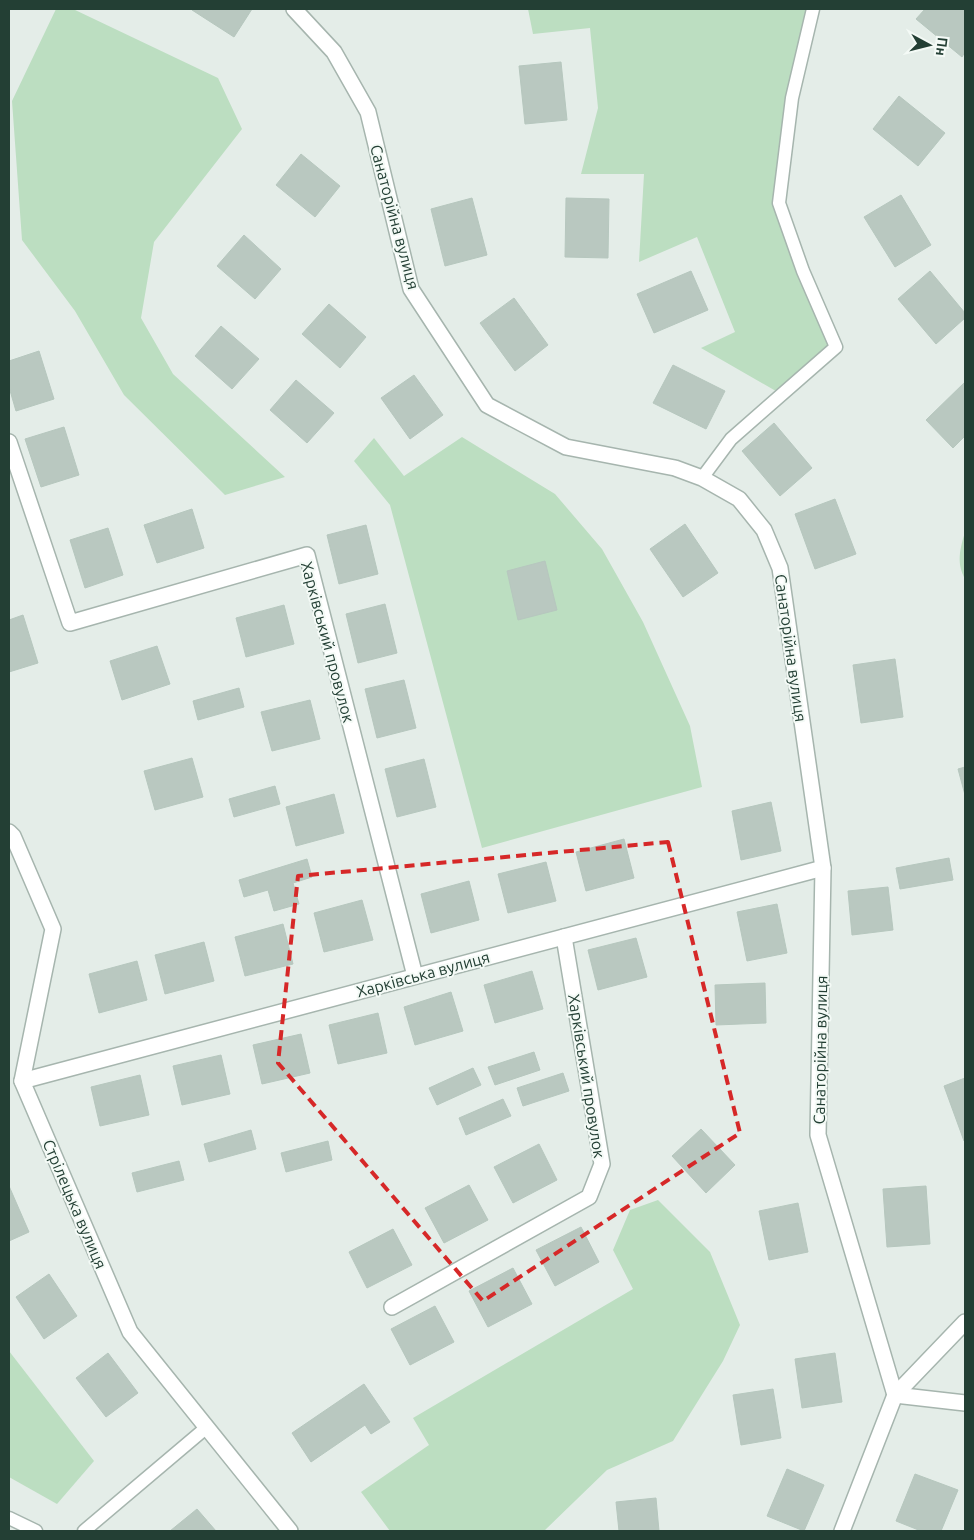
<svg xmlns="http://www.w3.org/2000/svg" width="974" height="1540" font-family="Ubuntu,sans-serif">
<rect width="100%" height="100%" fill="#e4ede8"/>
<!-- green -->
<g fill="#bcdec1">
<path d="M56,9H73L218,78L242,129L154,242L141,318L173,374L285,477L225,495L124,395L75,311L22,240L12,101Z"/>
<path d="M528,9H813L779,203L836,347L781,394L701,348L735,332L697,237L639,262L644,174H581L598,108L590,28L533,34Z"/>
<path d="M462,437L555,494L602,549L643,622L690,726L702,787L482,848L390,505L354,461L374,438L404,476Z"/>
<path d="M965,532V579C956,563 960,549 965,532Z"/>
<path d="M658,1200L710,1252L740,1325L723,1361L673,1441L607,1470L544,1531H390L361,1492L429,1445L413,1418L633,1289L613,1250L630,1210Z"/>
<path d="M9,1351L94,1461L57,1504L9,1477Z"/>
</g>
<!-- building -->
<g fill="#b9c8c0" stroke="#b6c7be">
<path d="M193,9H252L234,37L192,10Z"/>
<path d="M925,9H965V52L962,57L916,19Z"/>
<path d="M561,62L567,120L525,124L519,66Z"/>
<path d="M899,96L945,133L918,166L873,129Z"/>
<path d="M301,154L340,186L315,217L276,185Z"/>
<path d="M901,195L931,245L895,267L864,217Z"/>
<path d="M472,198L487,255L445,266L431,209Z"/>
<path d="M566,198L609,199L608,258L565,257Z"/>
<path d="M244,235L281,269L255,299L217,266Z"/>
<path d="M691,271L708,310L654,333L637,294Z"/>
<path d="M930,271L965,313V318L936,344L898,299Z"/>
<path d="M514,298L548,345L515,371L480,323Z"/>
<path d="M329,304L366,337L340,368L302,334Z"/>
<path d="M221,326L259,359L232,389L195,356Z"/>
<path d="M39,351L54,399L16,411L9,387V361Z"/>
<path d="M673,365L725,391L706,429L653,403Z"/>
<path d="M414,375L443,415L410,439L381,398Z"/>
<path d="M296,380L334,413L307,443L270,410Z"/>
<path d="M965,382V436L953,448L926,420Z"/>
<path d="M774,423L812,468L780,496L742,451Z"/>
<path d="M64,427L79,475L41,487L25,439Z"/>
<path d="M835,499L856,554L815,569L795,514Z"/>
<path d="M192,509L204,548L157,563L144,525Z"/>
<path d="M685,524L718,573L683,597L650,549Z"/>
<path d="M366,525L378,574L339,584L327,535Z"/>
<path d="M108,528L123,575L85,588L70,540Z"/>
<path d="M545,561L557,610L518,620L507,571Z"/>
<path d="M385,604L397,653L358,663L346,614Z"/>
<path d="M284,605L294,644L246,657L236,618Z"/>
<path d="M23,615L38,663L9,672V620Z"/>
<path d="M157,646L170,684L122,700L110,661Z"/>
<path d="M895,659L903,717L861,723L853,665Z"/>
<path d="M404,680L416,728L377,738L365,689Z"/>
<path d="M239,688L244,707L198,720L193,701Z"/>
<path d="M310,700L320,739L272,751L261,712Z"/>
<path d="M192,758L203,797L155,810L144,771Z"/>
<path d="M424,759L436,807L397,817L385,769Z"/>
<path d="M965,767V795L958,769Z"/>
<path d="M275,786L280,804L234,817L229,799Z"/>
<path d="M334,794L344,833L296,846L286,807Z"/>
<path d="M771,802L781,851L741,860L732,811Z"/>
<path d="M624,839L634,878L586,891L576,852Z"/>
<path d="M949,858L953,880L900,889L896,868Z"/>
<path d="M307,859L312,877L293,883L299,904L274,911L268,890L244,897L239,880Z"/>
<path d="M546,862L556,901L508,913L498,874Z"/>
<path d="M469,881L479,920L431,933L421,894Z"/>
<path d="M888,887L893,930L852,935L848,891Z"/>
<path d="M362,900L373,940L324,952L314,913Z"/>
<path d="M777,904L787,953L747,961L737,912Z"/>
<path d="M283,924L293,964L245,976L235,937Z"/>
<path d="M636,938L647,977L598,990L588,950Z"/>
<path d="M204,942L214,981L165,994L155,955Z"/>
<path d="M137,961L147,1000L99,1013L89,974Z"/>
<path d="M532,971L543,1009L495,1023L484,985Z"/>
<path d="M765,983L766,1023L716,1025L715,985Z"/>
<path d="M451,992L463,1031L415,1045L404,1007Z"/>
<path d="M378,1013L387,1053L338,1064L329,1025Z"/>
<path d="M301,1034L310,1073L262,1084L253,1045Z"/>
<path d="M534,1052L540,1070L495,1085L488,1067Z"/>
<path d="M221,1055L230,1094L182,1105L173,1066Z"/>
<path d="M473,1068L481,1085L437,1105L429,1088Z"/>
<path d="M563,1073L569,1091L523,1106L517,1088Z"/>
<path d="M140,1075L149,1115L100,1126L91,1087Z"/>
<path d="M965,1078V1141H964L944,1086Z"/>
<path d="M503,1099L511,1116L466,1135L459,1118Z"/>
<path d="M701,1129L735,1165L706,1193L672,1156Z"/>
<path d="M251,1130L256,1149L209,1162L204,1144Z"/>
<path d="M328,1141L332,1160L286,1172L281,1153Z"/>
<path d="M539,1144L557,1180L513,1203L494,1167Z"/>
<path d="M179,1161L184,1180L137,1192L132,1173Z"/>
<path d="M469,1185L488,1220L444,1243L425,1208Z"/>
<path d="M9,1186L29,1232L9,1241Z"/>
<path d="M926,1186L930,1244L887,1247L883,1189Z"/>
<path d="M798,1203L808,1252L769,1260L759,1211Z"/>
<path d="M581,1227L599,1262L555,1286L536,1250Z"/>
<path d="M393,1229L412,1265L367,1288L349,1252Z"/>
<path d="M513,1268L532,1304L488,1327L469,1291Z"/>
<path d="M49,1274L77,1316L44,1339L16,1297Z"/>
<path d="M435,1306L454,1342L410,1365L391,1329Z"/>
<path d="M108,1353L138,1393L106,1417L76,1378Z"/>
<path d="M835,1353L842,1402L802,1408L795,1359Z"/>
<path d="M364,1384L390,1422L371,1434L365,1425L311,1462L292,1433Z"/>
<path d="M773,1389L781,1438L741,1445L733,1395Z"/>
<path d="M787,1469L824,1485L804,1531L767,1516Z"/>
<path d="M915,1474L958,1490L941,1531H921L896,1521Z"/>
<path d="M656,1498L659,1531H619L616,1502Z"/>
<path d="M197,1509L216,1531H170Z"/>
</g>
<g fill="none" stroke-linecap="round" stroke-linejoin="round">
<defs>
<g id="service">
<path d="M702,478L731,439L836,347L803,271L779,203L792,98L813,9"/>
<path d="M9,1518L36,1531"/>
<path d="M84,1531L207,1427"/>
</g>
<g id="minor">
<path d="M294,9L334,52L368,112L411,289L487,405L566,447L675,468L702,478L739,499L764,530L780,568L823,868L818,1135L895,1395L965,1403"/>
<path d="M9,442L70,623L307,555L415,976"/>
<path d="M9,832L13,836L53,929L22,1081L130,1332L290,1531"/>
<path d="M22,1081L823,868"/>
<path d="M392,1307L589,1197L602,1164L564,937"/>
<path d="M842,1531L895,1395L965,1322"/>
</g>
</defs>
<!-- service casing -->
<use href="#service" stroke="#a6b5ae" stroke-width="15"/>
<!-- minor casing -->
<use href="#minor" stroke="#a6b5ae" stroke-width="18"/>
<!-- service -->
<use href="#service" stroke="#fff" stroke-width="12"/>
<!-- minor -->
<use href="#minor" stroke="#fff" stroke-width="15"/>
</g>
<!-- marked area -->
<path fill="none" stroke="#d62828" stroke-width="4" stroke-dasharray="10 6" stroke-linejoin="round" d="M668,842L740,1133L483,1301L278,1063L298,876Z"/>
<g text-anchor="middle" stroke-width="4" stroke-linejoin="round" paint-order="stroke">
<!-- street labels -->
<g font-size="16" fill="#233f34" stroke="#f4faf6">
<text transform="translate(395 217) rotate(75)" y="6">Санаторійна вулиця</text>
<text transform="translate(328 642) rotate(75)" y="6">Харківський провулок</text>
<text transform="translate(791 648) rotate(82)" y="6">Санаторійна вулиця</text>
<text transform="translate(423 974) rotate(-15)" y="6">Харківська вулиця</text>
<text transform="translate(820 1050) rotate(-89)" y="6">Санаторійна вулиця</text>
<text transform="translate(587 1076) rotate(81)" y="6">Харківський провулок</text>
<text transform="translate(75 1204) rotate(67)" y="6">Стрілецька вулиця</text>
</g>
</g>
<!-- border -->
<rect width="974" height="1540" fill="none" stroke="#233f34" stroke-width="20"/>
<!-- north arrow -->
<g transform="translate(929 45) rotate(97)" stroke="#f4faf6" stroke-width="4" paint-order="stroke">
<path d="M0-4L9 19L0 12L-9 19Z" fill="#233f34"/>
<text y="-8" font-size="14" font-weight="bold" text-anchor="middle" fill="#233f34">Пн</text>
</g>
</svg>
